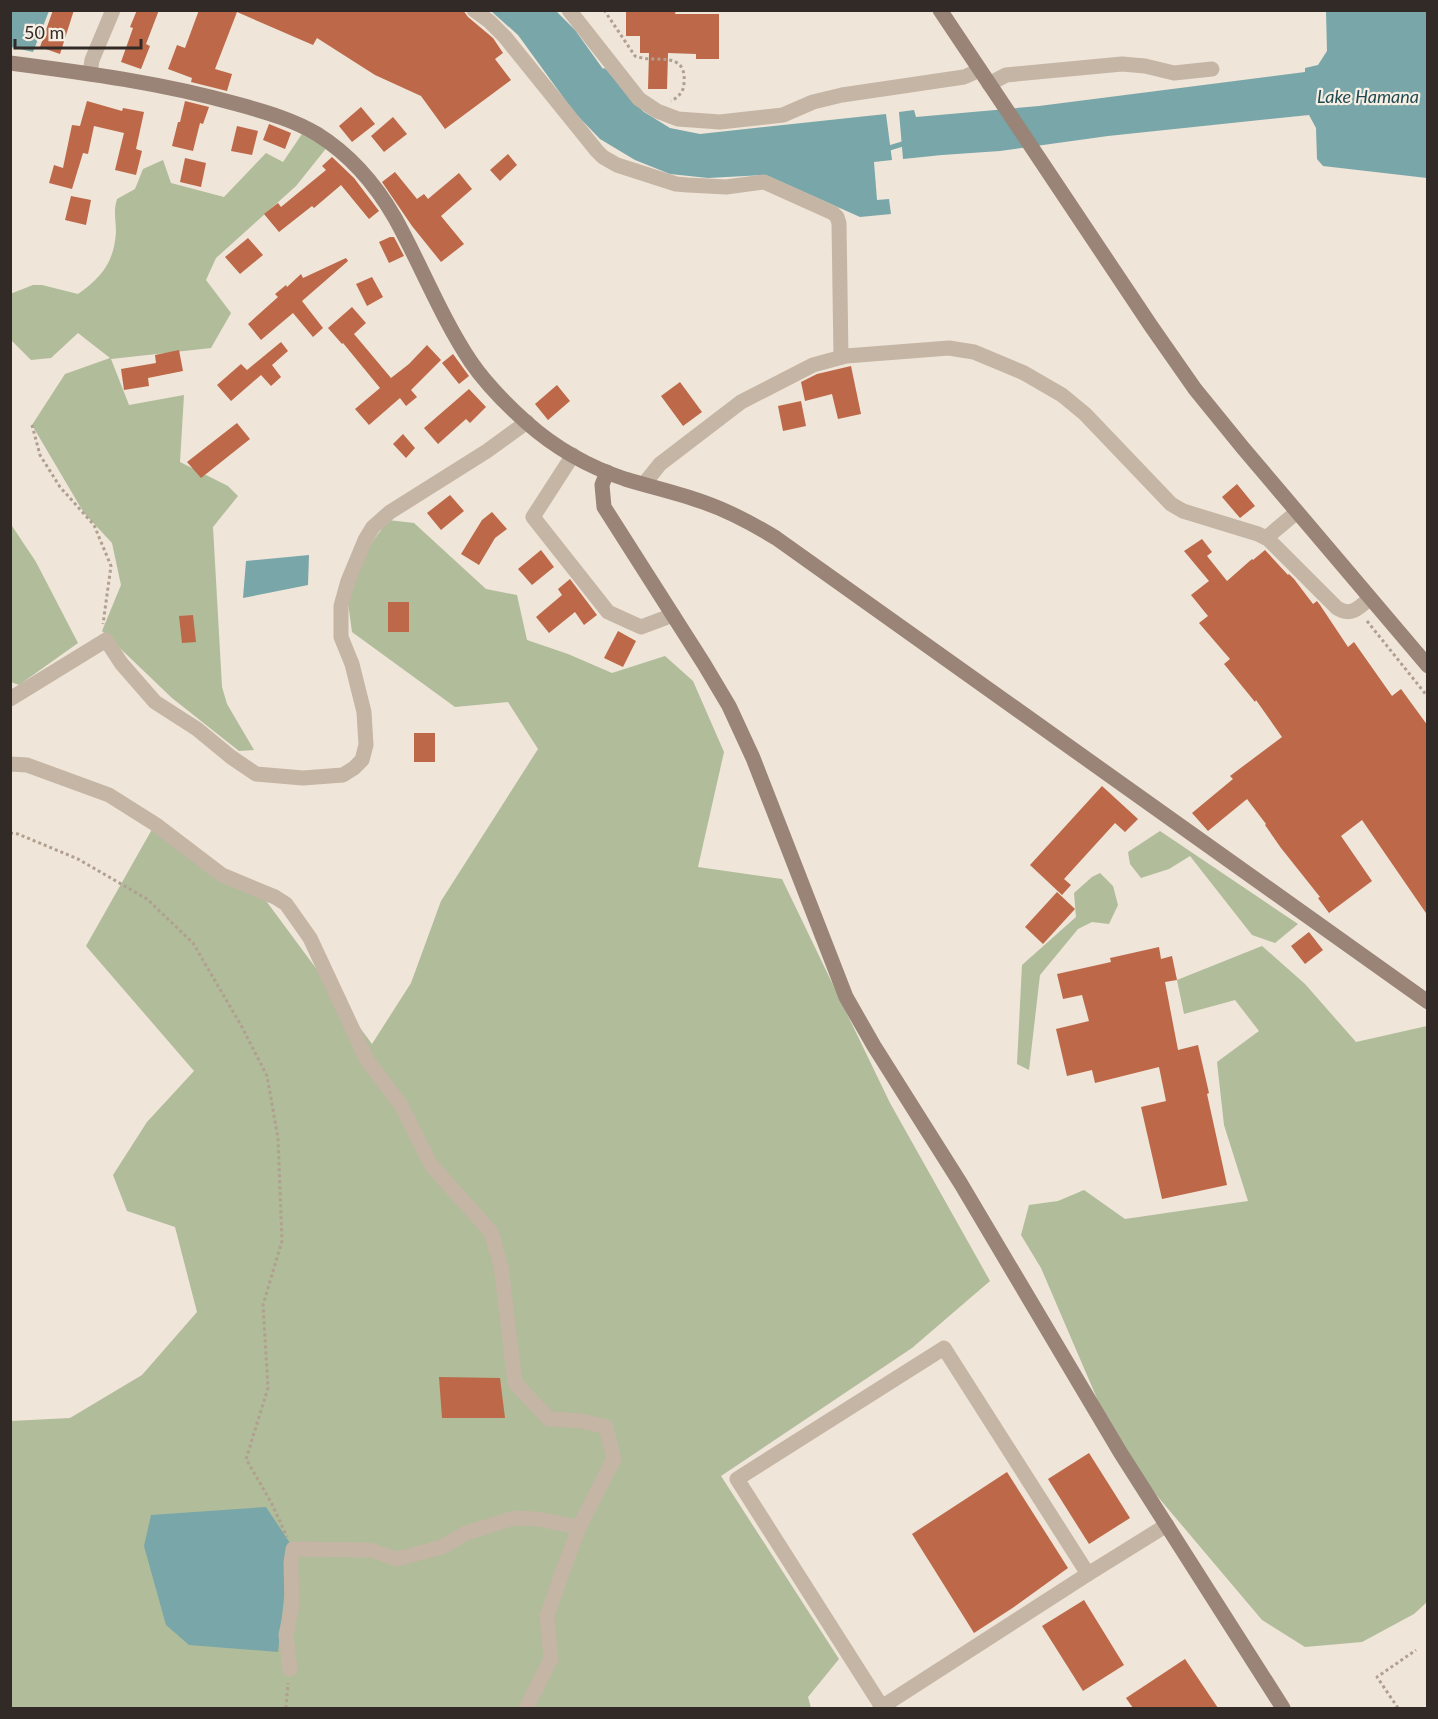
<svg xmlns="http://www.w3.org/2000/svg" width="1438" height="1719" font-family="Lato,sans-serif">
<rect width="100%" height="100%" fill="#efe5d8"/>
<!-- green -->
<g fill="#b0bc9a">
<path d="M302,134L328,146L296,186L216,258L206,280L231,313L211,348L111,359L129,405L184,395L180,462L228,486L238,496L213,527L222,687L227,704L254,750L239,751L172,698L102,631L121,585L112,543L84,513L32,425L65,374L110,358L78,333L51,358L31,360L11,340L10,294L33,285H42L78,294C102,277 114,262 116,232C116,219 113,212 117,199L135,189L143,169L163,160L171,183L224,197L266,153L283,162Z"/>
<path d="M388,520L414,523L486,589L517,595L527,640L568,654L612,673L665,656L693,681L724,752L698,867L782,879L890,1103L990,1281L912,1348L721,1476L839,1659L808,1697L811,1708H11V1421L70,1418L142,1375L197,1312L175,1227L127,1211L113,1175L147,1122L194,1071L86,946L155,824L258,890L372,1044L411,983L441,901L538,749L508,702L455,707L352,632L345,581Z"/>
<path d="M10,523L36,562L78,643L19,685L11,682Z"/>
<path d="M1160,831L1298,924L1275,943L1252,935L1190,856L1169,869L1141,878L1130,864L1128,852Z"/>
<path d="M1100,873L1113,886L1118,905L1109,924L1092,922L1078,929L1040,975L1029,1070L1017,1064L1022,965L1076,917L1074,893L1092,877Z"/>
<path d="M1262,946L1305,984L1356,1042L1427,1026V1602L1414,1614L1362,1642L1305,1647L1262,1620L1120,1452L1041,1268L1021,1235L1029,1205L1058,1201L1084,1190L1125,1219L1248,1201L1224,1125L1217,1062L1259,1031L1235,1000L1184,1014L1177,980Z"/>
</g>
<!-- water -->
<g fill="#79a6a9">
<path d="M10,11H49L33,52L11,47Z"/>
<path d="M491,11H556L575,30L613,83L644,112L670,128L700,134L886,114L892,160L874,162L877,200L889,199L891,214L860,217L766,175L708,178L670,174L635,160L600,139L574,112L518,35Z"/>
<path d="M1326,11H1427V178L1323,166L1317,159L1316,128L1309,115L1108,136L1000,151L942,155L903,159L899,112L914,110L916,117L1039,106L1305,72V68L1318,65L1327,51Z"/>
<path d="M309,555L308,585L243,598L246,561Z"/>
<path d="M266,1507L290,1543L278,1652L189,1645L166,1625L144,1546L151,1515Z"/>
</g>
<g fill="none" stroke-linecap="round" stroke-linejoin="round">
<!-- stream -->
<g stroke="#79a6a9" stroke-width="5">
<path d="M604,71L628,98"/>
<path d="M886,149L909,142"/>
</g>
</g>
<!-- building -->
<g fill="#bd6848">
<path d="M53,10H74L60,54L40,47Z"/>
<path d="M137,10H159L146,44L150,46L141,69L121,62L133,28L130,27Z"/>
<path d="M199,10H463L468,17L493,38L503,53L495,59L511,80L445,129L421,96L375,75L317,38L313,45L237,12L215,69L232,74L227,91L191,82L192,78L168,69L177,45L185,48Z"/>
<path d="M626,10H676L675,14H719V59H696V54L668,53L667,89H648L649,53H640V36H626Z"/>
<path d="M87,101L122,111L123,108L144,112L136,149L142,151L136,175L115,170L124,133L94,126L88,154L83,153L72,189L49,183L54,165L63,168L72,125L80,126Z"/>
<path d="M185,101L209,107L203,124L200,123L193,151L172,146L178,122H180Z"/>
<path d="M361,107L375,124L352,142L339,126Z"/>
<path d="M393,117L407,134L384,152L371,136Z"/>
<path d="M269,124L291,133L285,149L263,140Z"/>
<path d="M237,126L258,131L252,155L231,151Z"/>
<path d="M508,154L517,165L500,181L490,170Z"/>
<path d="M332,157L354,178L379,211L369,219L341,185L314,208L312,206L279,232L264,214L278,203L281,207L326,170L322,166Z"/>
<path d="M185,158L206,163L201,187L180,182Z"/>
<path d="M395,172L417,199L424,194L428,199L459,173L472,189L441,216L464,244L441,262L412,226L382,182Z"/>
<path d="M71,196L91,200L86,225L65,220Z"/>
<path d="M390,237H394L404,256L389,263L379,242Z"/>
<path d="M248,238L263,255L240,274L225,257Z"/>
<path d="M346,258L348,261L302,301L323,328L313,337L293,313L261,340L248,324L278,297L275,294L286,285L287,287L301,274L303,278Z"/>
<path d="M372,277L383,297L367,306L356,284Z"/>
<path d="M352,307L366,323L354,334L391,378L409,364L427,345L441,360L411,390L417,397L406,406L400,398L369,425L355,409L380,388L343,343L342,344L328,328Z"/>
<path d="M281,342L288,351L272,365L281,377L271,386L261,375L231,401L217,385L241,364L247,370Z"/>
<path d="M179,350L183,371L148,378L149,386L124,390L121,369L156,363L155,355Z"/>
<path d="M453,354L469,376L459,384L442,363Z"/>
<path d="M851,366L861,414L838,419L832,394L805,401L801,382L817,374Z"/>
<path d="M680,382L702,412L683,426L661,396Z"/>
<path d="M557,385L570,401L548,420L535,404Z"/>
<path d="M469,389L486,407L470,423L466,419L438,444L424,428Z"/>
<path d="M801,401L806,426L783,431L778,406Z"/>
<path d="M237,423L250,439L201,478L187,462Z"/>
<path d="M403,434L415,448L406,458L393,444Z"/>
<path d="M1237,484L1255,506L1240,518L1222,497Z"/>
<path d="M450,495L464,511L441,530L427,513Z"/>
<path d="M492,512L507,529L495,538L479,565L461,554L482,520Z"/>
<path d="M1202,539L1212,552L1207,556L1227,581L1252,559L1253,560L1265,550L1288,575L1289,574L1294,579L1313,604L1317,601L1320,605L1348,647L1354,642L1392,696L1401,689L1428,726V916L1362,820L1341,836L1372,881L1329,913L1318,898L1320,897L1281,848L1265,825L1266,824L1247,799L1208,831L1192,813L1233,779L1230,776L1282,737L1256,700L1255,702L1224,664L1230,659L1199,623L1208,616L1191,595L1209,581L1184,551Z"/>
<path d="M541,550L554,567L532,585L518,569Z"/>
<path d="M570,579L597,615L584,625L575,612L549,633L536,617L562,595L558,589Z"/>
<rect x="388" y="602" width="21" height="30"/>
<path d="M193,615L196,642L182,643L179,616Z"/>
<path d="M618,631L636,641L623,667L604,658Z"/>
<rect x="414" y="733" width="21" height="29"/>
<path d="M1102,786L1138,819L1125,832L1115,823L1064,879L1071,885L1062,895L1030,865Z"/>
<path d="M1057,892L1075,909L1043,944L1025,927Z"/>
<path d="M1309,932L1323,950L1305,964L1291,946Z"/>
<path d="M1159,947L1161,959L1172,956L1177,980L1165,982L1178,1050L1198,1045L1209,1093L1207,1094L1227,1185L1162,1199L1141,1107L1166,1101L1159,1067L1095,1083L1092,1070L1067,1076L1056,1029L1089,1021L1082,995L1063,999L1057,974L1111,962L1110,958Z"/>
<path d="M439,1377L500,1378L505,1418H442Z"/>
<path d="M1089,1453L1130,1518L1089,1544L1048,1479Z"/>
<path d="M1007,1472L1068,1568L1014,1607L974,1633L912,1534Z"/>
<path d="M1084,1600L1124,1665L1083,1691L1042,1626Z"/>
<path d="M1185,1659L1218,1708H1133L1126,1698Z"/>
</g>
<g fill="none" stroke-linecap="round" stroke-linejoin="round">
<!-- path -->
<g stroke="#b19f90" stroke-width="3" stroke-dasharray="3 3" stroke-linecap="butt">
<path d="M604,10L635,56C654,64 687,49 684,83C684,91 679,97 671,101"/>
<path d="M32,425L40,455L60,487L94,525L111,566L103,624"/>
<path d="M1367,621L1428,697"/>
<path d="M10,833L18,834L78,859L147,899L193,943L242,1027L267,1076L278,1138L282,1241L263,1305L268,1388L246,1459L271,1502L287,1537"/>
<path d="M286,1708L288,1683"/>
<path d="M1398,1708L1377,1677L1416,1650"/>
</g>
<!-- street -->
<g stroke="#c5b5a5" stroke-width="15">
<path d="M474,10L489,21L505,37L597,151L603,157L617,165L676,184L688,185L726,187L764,182L833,213L837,217L839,223L841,357"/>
<path d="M569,10L639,99L657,111L678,119L720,122L783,115L813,102L842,95L964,77L980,70"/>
<path d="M90,73L92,60L113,10"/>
<path d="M989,84L1006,75L1122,64L1145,66L1174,73L1212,69"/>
<path d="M573,455L533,517L608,612L641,627L673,615"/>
<path d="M644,484L660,464L741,402L813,365L846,356L949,348L974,352L1024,373L1062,395L1085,414L1171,504L1183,511L1258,534L1268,539L1337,608C1351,617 1359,608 1370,598"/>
<path d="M1266,538L1297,512"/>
<path d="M10,699L106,640L121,663L155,702L197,729L231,757L256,774L303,778L343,775L354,768L362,760L366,745L364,712L352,664L341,637V606L348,581L365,540L373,527L390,512L487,451L527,422"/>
<path d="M10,764L27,765L109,795L155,824L222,875L275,897L286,904L310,938L367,1060L401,1105L431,1165L491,1232L501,1266L515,1383L549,1419L582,1421L606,1427L614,1459L579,1527L560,1579L547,1616L551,1659L526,1708"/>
<path d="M290,1669L286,1635L292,1606L291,1563L293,1549L370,1550L397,1559L442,1547L466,1533L514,1518L537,1519L579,1527"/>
<path d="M882,1707L737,1479L944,1348L1088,1574"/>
<path d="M880,1708L1088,1574L1167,1525"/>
</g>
<!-- secondary -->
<g stroke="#998477" stroke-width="15">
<path d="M940,10L1151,326L1195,389L1243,448L1428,666"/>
<path d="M10,63C87,73 162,83 237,104C265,112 292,119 317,134C349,154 376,185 395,218C421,265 441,317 471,362C486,384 506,404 526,422C554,447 589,467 625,479C651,487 678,493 703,502C729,511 753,524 776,538L1428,1002"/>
<path d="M607,472L602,485L604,507L704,664L729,706L753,758L846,997L874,1046L961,1184L1120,1452L1283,1708"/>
</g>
</g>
<g text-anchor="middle" stroke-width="4.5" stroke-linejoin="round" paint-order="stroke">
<!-- water labels -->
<g font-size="18" font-style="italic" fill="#1f4b50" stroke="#f7efe4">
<text x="1368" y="103">Lake Hamana</text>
</g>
</g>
<!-- border -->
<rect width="1438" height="1719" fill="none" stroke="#322a26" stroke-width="24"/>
<!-- scale -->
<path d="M15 39v9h126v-9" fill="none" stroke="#322a26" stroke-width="3"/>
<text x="24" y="39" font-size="18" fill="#322a26" stroke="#f7efe4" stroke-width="4.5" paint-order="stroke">50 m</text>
</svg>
